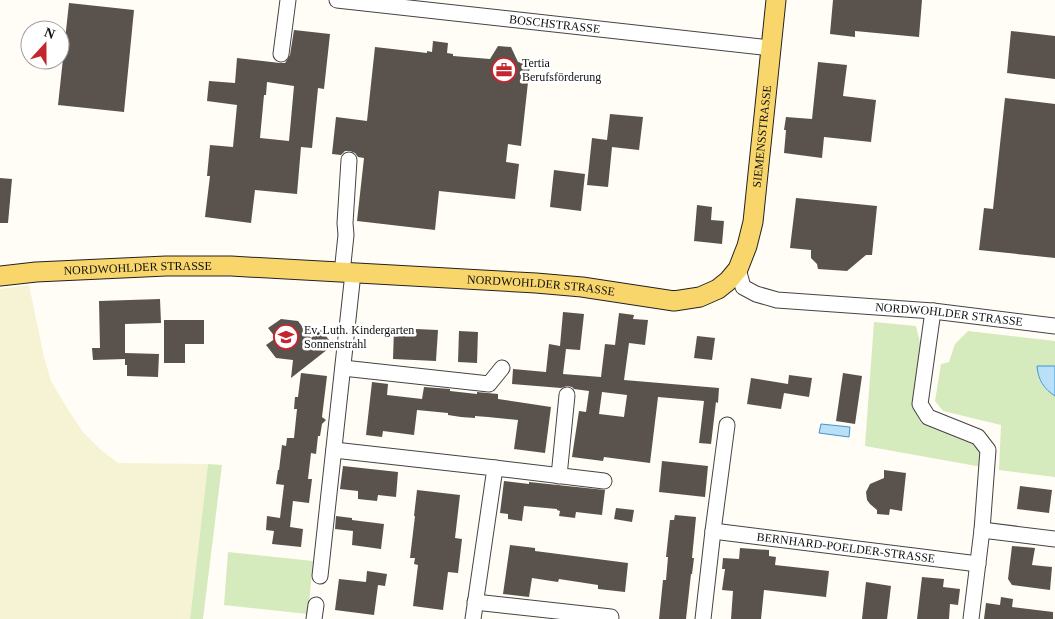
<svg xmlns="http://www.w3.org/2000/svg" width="1055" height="619" font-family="'Times New Roman',serif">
<rect width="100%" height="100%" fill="#fffdf5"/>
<!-- farmland -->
<path fill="#f6f3d4" d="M29,285L44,357L51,381L67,408L83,432L101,450L118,463L208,464L190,619H0V289Z"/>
<!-- green -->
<g fill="#d5ebbd">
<path d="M874,322L916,326L922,351L915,411L921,423L962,436L980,447L982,467L865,446Z"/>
<path d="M968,331L1055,341V366L1037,367C1038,381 1043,389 1055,396V477L999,470L1001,425L943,411L935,401L941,364L949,362L955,344Z"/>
<path d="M208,464L222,465L203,619H190Z"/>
<path d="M228,552L313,561L308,614L224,605Z"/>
</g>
<!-- water -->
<g fill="#b9e0f7" stroke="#3f96cf">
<path d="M1037,366H1055V396C1044,389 1038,380 1037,366Z"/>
<path d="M821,424L850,427L849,437L819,433Z"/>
</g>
<!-- building -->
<g fill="#5a524d" fill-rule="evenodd">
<path d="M833,0H922L919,37L855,31V37L830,34Z"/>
<path d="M69,3L134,10L124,112L58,105Z"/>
<path d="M294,30L330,34L324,89L318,88L312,148L301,147L297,194L255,190L251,223L205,217L210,176H207L210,145L233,147L237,105L207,101L209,81L235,83L237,58L280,63H285L290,55ZM267,82L294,86L289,141L260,138L264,95H266Z"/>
<path d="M1011,31L1055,36V79L1007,73Z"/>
<path d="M433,41L448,43L447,53L453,54V56L490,59L498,46L511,47L518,62L530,64L521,146L508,144L506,162L519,164L515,199L439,191L435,230L357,221L364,158L358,157L355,153L350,151H345L341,155L332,154L336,117L367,121L375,47L427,53V51L432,52Z"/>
<path d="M818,62L847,65L843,96L876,100L871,142L824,137L822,158L784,153L786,130H784L786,117L812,119Z"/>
<path d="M1005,98L1055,104V258L979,250L984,208L993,209Z"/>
<path d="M610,114L643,117L639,150L612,147L608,187L587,185L592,138L607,140Z"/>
<path d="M554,170L585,174L581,211L550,207Z"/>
<path d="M0,178L12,179L8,223H0Z"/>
<path d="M796,198L877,206L872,255H866L847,271L818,269L817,264L811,258V250L790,248Z"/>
<path d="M697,205L712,207L711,220L724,221L722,244L694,241Z"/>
<path d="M160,299L161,323L125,324V357V353L159,354L158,377L127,376V365H125V359L93,360L92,348H100L99,301Z"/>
<path d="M563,312L584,314L580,350L566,349L563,374L601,377L605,344L615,345L619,313L634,315L633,319L648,320L645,345L629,343L624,380L719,388L718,403L716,402L711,444L699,443L704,401L658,397L650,463L604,457L603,461L572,457L579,411L586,412L589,391L574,389L572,387L567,386L561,388L512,384L513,369L546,372L549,344L560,346ZM602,392L627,395L624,417L599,414Z"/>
<path d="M281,319L298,321L311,338L321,330L329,340L328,349L291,378L293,360L276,358L266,345L276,338L268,328Z"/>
<path d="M164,320H204V344H185V363H164Z"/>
<path d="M394,328L438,330L436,361L393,359Z"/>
<path d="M459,331L478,332L477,363L458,362Z"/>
<path d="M697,336L715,338L712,360L694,358Z"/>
<path d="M301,373L327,376L322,417L326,420L322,424L320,436H318L316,454L311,453L308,479H312L309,503L293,501L290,527L303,529L301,547L272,544L274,531L266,530L267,516L280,518L284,485L276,484L278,470H279L282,445L286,446L287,438H294L297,409H294L295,397H298Z"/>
<path d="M843,373L862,376L855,424L836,421Z"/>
<path d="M789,375L812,378L809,397L784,393L781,409L747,404L751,378L788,384Z"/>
<path d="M372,382L388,384L387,395L422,399L424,387L450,389V391L477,394V392L498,394V399L551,407L545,453L514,449L518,420L488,417L475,416V418L461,417L448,415V413L417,410L414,435L383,431L382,437L366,435Z"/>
<path d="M662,461L708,466L705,497L659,492Z"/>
<path d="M343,466L398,472L396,497L378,495L377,501L358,499V491L340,489Z"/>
<path d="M884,470L906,473L902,511L890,509L889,515L877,514V510L870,504L867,500L866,492L870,484L884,478Z"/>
<path d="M504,481L529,484V482L605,490L602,515L576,512L575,518L559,516L560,511L557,510V509L524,506L522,521L508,519V514L500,513Z"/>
<path d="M1020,486L1052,490L1049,513L1017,509Z"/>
<path d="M417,490L460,495L455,538L462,539L458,573L448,572L443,610L413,606L418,565L414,564L415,558H410L415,516H414Z"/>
<path d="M616,508L634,510L632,522L614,519Z"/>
<path d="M675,515L696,517L692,558H694L692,574H691L686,619H659L663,580H666L668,557H666L670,520H674Z"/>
<path d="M336,516L352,518V520L384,524L381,549L352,545L353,531L335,529Z"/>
<path d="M510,545L535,548V551L628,563L625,592L598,589V585L559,579L558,582L532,578L529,597L503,594Z"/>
<path d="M1012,546L1035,548L1032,565L1052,567L1050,590L1012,585L1008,579Z"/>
<path d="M740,548L769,550V556L776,557L775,565L829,571L826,597L764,590L761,619H731L733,591L722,590L725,569H722L723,558L739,559Z"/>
<path d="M367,571L387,574L385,586L378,585L374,615L335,610L339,579L366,582Z"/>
<path d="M922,577L944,579L943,587L960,589L958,605L950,604L949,619H917Z"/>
<path d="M866,582L891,586L887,619H862Z"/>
<path d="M1001,597L1013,599L1012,607L1053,612V619H984L986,603L1000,605Z"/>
</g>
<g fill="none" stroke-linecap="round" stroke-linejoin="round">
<defs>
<g id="minor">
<path id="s1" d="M337,0L771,48"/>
<path d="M281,54L288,0"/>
<path id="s2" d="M738,269L743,287L756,294L777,300L933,311L1055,326"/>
<path d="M342,273L346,235L345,223L349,160"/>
<path d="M933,311L920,404L928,417L978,437L988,450L982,530L971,619"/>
<path d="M343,368L489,384L502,368"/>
<path d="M334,450L495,468L473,619"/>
<path d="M495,468L604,481"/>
<path d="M559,476L567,395"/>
<path d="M982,530L1055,539"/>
<path id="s3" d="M713,531L978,564"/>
<path d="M320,576L353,273"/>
<path d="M475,602L611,617"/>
<path d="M314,619L316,605"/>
<path d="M703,619L713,531L727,425"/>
</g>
<g id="major">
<path id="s4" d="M0,276L36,272L166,266H231L536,283L582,287L674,301L700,297L718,289L728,281L738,269L747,246L753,222L776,0"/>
</g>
</defs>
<!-- minor casing -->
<use href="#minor" stroke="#444" stroke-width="17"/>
<!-- major casing -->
<use href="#major" stroke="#222" stroke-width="21"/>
<!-- minor -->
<use href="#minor" stroke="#fff" stroke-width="15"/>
<!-- major -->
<use href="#major" stroke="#f9d66b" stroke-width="19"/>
</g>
<!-- icons -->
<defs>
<symbol id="office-ring" viewBox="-11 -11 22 22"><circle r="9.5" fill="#fff" stroke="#c4262e" stroke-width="1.5"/><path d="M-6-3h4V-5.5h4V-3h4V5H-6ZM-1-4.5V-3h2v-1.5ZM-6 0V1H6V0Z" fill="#c4262e"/></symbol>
<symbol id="school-ring" viewBox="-11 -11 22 22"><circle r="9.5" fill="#fff" stroke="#c4262e" stroke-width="1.5"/><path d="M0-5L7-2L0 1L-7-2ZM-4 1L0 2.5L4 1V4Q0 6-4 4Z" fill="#c4262e"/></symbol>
</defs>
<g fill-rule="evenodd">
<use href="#office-ring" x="490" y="56" width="28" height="28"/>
<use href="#school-ring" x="272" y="323" width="28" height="28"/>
</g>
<g text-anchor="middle" stroke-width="5" stroke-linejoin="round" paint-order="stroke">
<!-- street labels -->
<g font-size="12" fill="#111" stroke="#fff">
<text dy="4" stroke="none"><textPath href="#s1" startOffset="219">BOSCHSTRASSE</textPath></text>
<text dy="4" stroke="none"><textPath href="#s4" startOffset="886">SIEMENSSTRASSE</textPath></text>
<text dy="4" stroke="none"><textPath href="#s4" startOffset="138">NORDWOHLDER STRASSE</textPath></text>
<text dy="4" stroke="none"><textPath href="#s4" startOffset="542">NORDWOHLDER STRASSE</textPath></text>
<text dy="4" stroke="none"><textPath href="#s2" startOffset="228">NORDWOHLDER STRASSE</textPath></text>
<text dy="4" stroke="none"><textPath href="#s3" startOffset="134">BERNHARD-POELDER-STRASSE</textPath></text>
</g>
<!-- poi labels -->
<g font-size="12" fill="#111" stroke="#fff" text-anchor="start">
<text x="522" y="67">Tertia<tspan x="522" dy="14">Berufsförderung</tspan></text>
<text x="304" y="334">Ev. Luth. Kindergarten<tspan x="304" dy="14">Sonnenstrahl</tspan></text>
</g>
</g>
<!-- north arrow -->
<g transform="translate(45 45) rotate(21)"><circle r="24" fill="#ffffff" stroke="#a0a0a0"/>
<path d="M0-4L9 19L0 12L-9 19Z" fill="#c4262e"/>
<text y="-8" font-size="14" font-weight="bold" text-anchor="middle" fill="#111111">N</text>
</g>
</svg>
